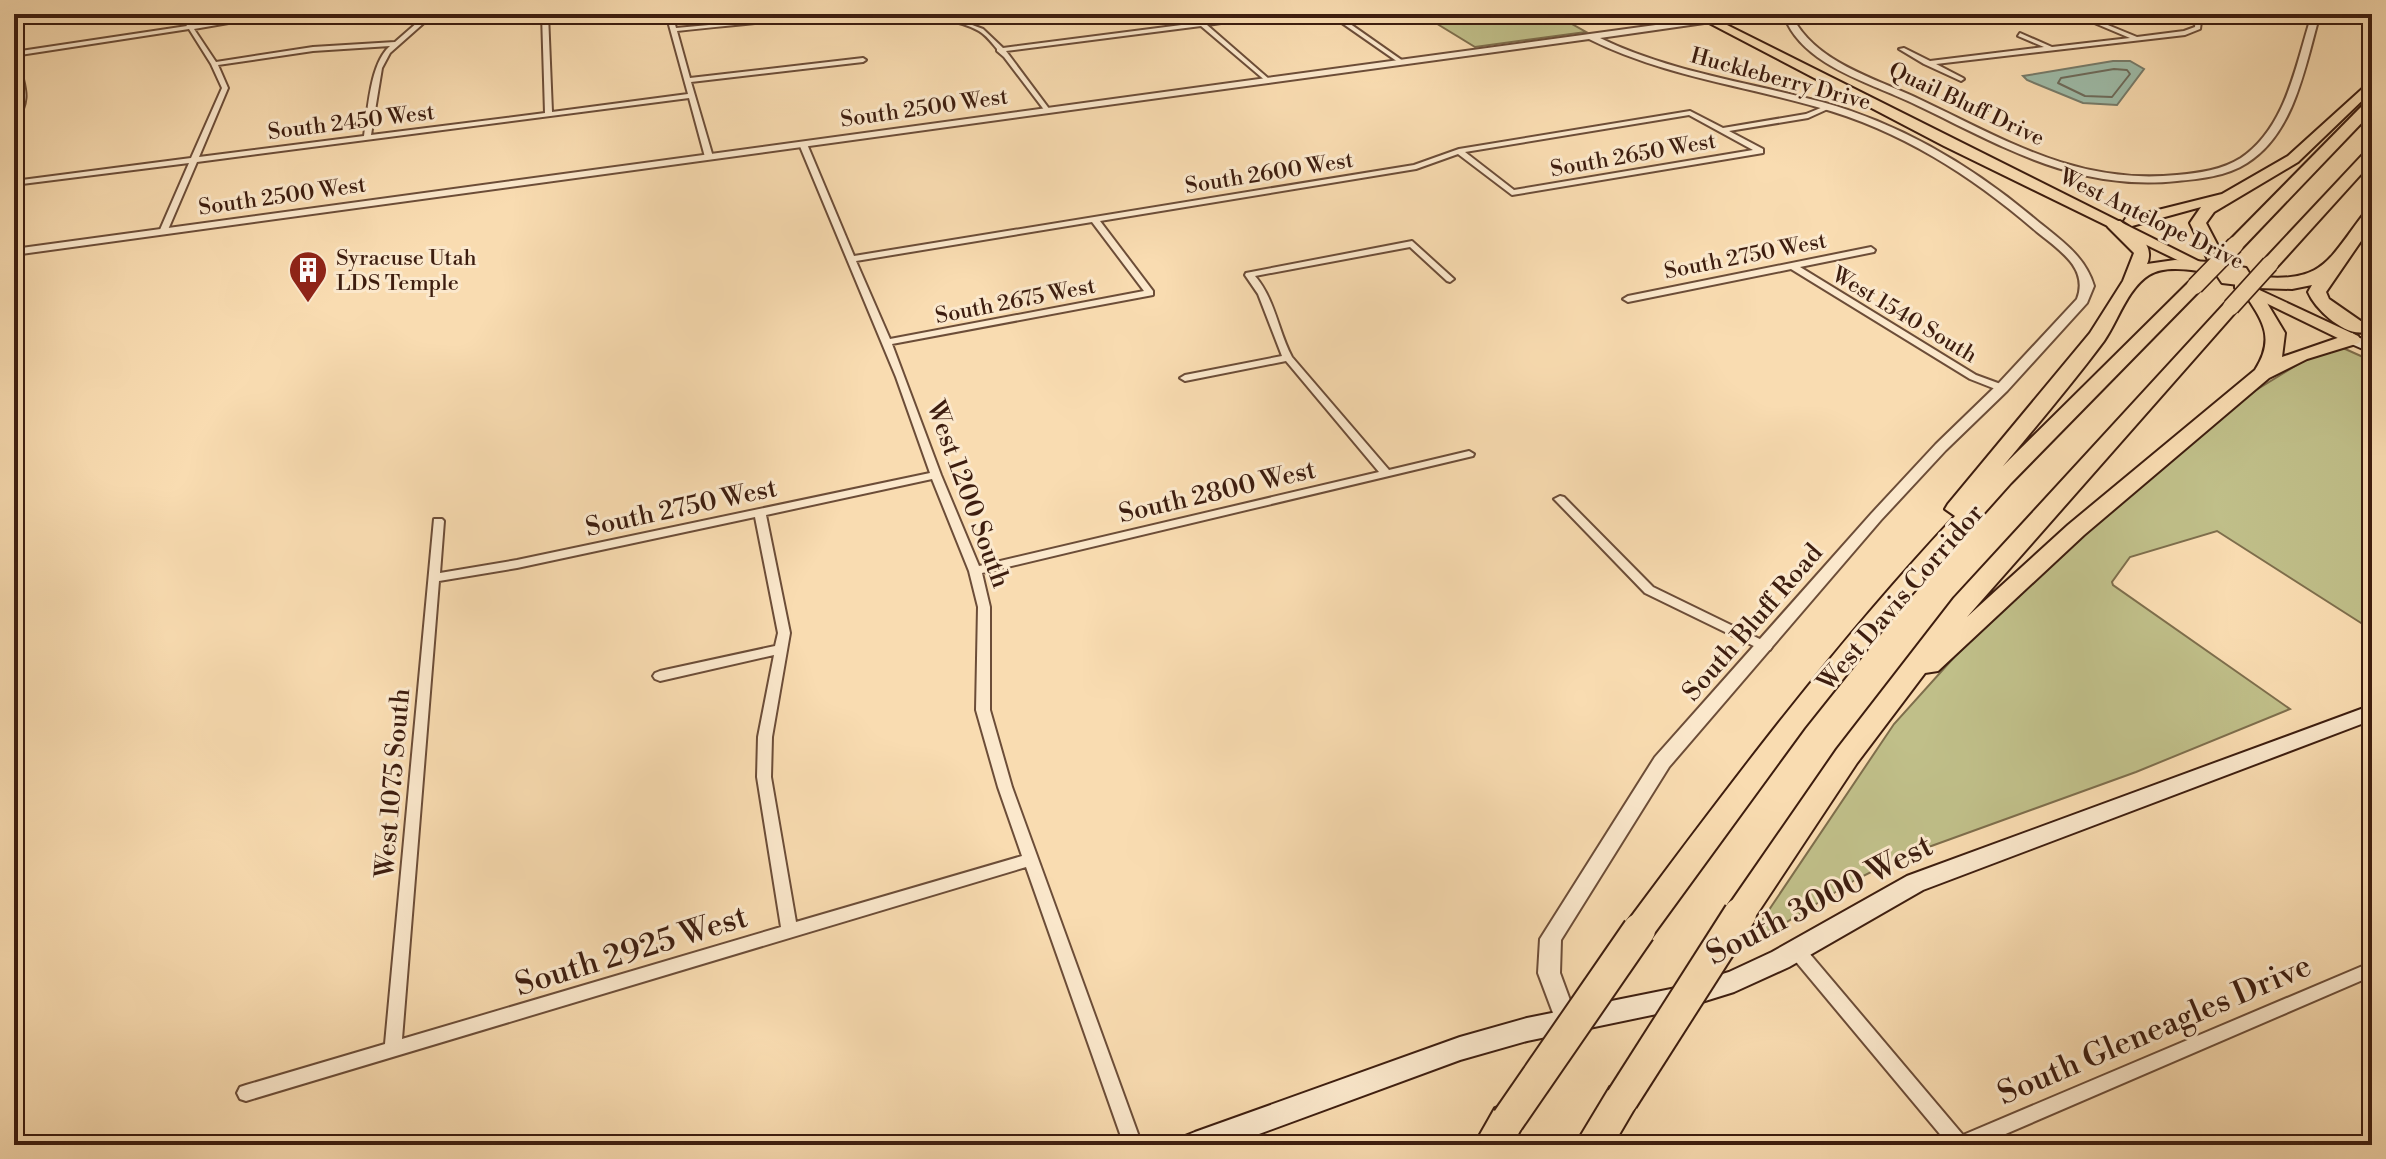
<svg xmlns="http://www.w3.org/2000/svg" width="2386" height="1159" font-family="'Libre Bodoni',serif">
<rect width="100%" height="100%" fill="#f9dcb1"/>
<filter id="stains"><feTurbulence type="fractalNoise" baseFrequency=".0025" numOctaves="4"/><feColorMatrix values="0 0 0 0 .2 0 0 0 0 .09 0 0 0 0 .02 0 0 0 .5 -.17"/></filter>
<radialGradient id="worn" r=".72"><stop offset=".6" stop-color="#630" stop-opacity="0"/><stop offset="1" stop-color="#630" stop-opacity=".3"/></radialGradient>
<!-- green -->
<g fill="#c0bf89" stroke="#7e6e4c" stroke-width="2">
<path d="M1421,14H1554L1586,32L1475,47Z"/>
<path d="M2343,348L2372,361V630L2217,531L2130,557L2112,582L2113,585L2290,709L2136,772L1901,857L1855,880L1785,923L1748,941L1894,724L1957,654L2064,552L2248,395L2305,360Z"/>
</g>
<!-- water -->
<path fill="#9ebca9" stroke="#777c6b" stroke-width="2" d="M2113,61H2130L2144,69L2117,105L2083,103L2027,80L2023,76Z"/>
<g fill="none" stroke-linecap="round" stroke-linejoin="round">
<!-- shore -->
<path stroke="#6e6c5c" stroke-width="2" d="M2114,69L2127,70L2130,74L2112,97L2085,96L2058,83L2061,78Z"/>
<defs>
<g id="minor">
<path d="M14,14H33L14,18Z"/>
<path d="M179,14H185L192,25L266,14H281L194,29L216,62L313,47L395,42L427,14H434L390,53L382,68L371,135L545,113L542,14H548L552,112L688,94L666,14H672L676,28L832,14L920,15L956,19L983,29L1003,48L1197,23L1187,14H1194L1203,22L1268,14H1285L1207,25L1269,79L1270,80L1267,82L1201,26L1006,51L1050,110L1047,112L1045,111L1004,57L997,51V49C992,43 986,35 979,31C957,18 925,18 900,17C826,15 751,23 677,31L690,78L863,58L866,60L863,62L691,82L713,157L709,159L705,157L689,98L197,162L167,232L163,234L159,232L189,163L14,185V181L191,158L222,88L211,64L189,29L20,55C19,84 35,91 17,121H14C14,111 20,104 20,94C19,80 14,68 14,52L187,26ZM390,46C370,63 368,110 364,136L199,157L228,88L218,65L313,51Z"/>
<path d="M1329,14H1336L1403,61L1398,62Z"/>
<path d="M1788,14H1843L1840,16L1786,17Z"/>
<path d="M2073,14H2081L2137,37L2184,31L2195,27L2196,14H2202L2200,29L2185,35L1936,64L1963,78L1964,79L1961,81L1924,64L1899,49L1904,48L1930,61L2044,47L2018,36L2020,33L2052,47L2130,38Z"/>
<path d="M1828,105L1831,107L1830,108L1808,118L1729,131L1763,149V153L1512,195L1458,154L1416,169L1100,221L1153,291V295L892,344L941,475L979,566L1379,472L1286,361L1185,381L1180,378L1185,375L1282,356L1258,294L1245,275L1246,273L1412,241L1454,279L1450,282L1447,281L1410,247L1255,276C1275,299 1278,331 1292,357L1389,470L1469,451L1474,454L1473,456L982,573L990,607V710L1012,787L1142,1145H1124L1026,867L246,1101L240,1099L237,1093L240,1087L246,1085L385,1044L434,519H442L444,521L440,573L517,560L930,473L896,377L799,144L800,142L807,144L854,256L1414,165L1459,149L1690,111L1723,128L1806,114ZM1689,115L1753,150L1514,190L1465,152ZM1092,222L1144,291L890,339L856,261ZM932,479L969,571L978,607L976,710L998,787L1022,856L796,922L771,777L772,737L790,633L766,515ZM755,517L778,633L775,646L660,671L655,673L653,676L655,679L660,681L774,655L758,737L757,777L781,927L402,1039L439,581L517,568Z"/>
<path d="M1871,247L1875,250L1874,252L1800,267L1976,375L2006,386V390H1998L1970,379L1791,269L1628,302L1623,299L1628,296Z"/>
<path d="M1560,496L1564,497L1653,587L1770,644L1772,647L1770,650H1762L1645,593L1556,501L1554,499Z"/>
<path d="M1798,945L1804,947L1963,1135L2372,962V976L1980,1145H1949L1792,957L1790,952L1792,947Z"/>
</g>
<path id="tertiary" d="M1736,14H1791C1813,62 1875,78 1919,99C2006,140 2077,185 2177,175C2199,173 2222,170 2241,158C2287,127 2296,63 2312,14H2320C2305,65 2295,133 2247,163C2227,176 2200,179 2177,181C2072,192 1998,143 1908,101C1867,82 1803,64 1785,18L1746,17L1600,38C1670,72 1747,82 1822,102C1901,124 1972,166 2035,219C2058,238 2085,255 2094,286L2087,303L2007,391L1946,450L1881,520L1669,767L1561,940L1560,973L1578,1022L1575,1029L1567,1032L1559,1029L1538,973L1540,939L1655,757L1871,514L1936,444L1997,385L2077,299C2089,268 2059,250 2037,232C1972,176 1901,130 1817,107C1740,85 1661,75 1589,39L14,255V249Z"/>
<g id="secondary">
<path d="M2352,335L2372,343V353L2347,342V336Z"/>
<path d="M2372,705V720L1923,890L1789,967L1734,992L1676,1010L1527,1041L1460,1060L1229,1145H1181L1185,1136L1195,1132L1460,1037L1527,1018L1676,988L1729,972L1772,952L1907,876Z"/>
</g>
<g id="primary">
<path d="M1692,14H1705L2218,271L2211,275L2206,274L1944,146Z"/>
<path d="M2240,281L2358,336L2360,339L2358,342H2346L2235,288V282Z"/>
</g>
<g id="motorway">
<path d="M2372,80V91L2298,162L2214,212L2206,223L2228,265L2246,268L2251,276C2324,284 2326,263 2366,211L2372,209V225L2326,292L2329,299L2365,324L2367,328L2365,332C2345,337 2315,309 2308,292L2312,285L2292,289L2258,288L2285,333L2282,357L2352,333L2361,339L2359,343L2307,359L2269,378L2084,535L1938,671L1925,673L1857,763L1751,923L1740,927L1729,923L1724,914L1729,905L1837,749L1954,598L2225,303L2231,302L2240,307L1967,617L2068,525L2255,370C2278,334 2259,317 2239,285L2222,283L2216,274C2197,271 2167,264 2149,275C2127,289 2118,321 2104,341C2072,384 2037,425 2003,466L2189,282L2195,281L2204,286L2011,483L1902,605L1804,728L1650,939L1639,943L1628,939L1623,930L1628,921C1732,781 1836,643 1955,516L1945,509L1948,504L2090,333L2123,281L2134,253L2108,227L2106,224L2108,221H2120C2134,233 2156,243 2147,264L2175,260L2209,262L2190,223L2201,207L2132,226L2124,221L2126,218L2222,194L2288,156Z"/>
<path d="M2372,100V112L2241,249H2229L2227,245L2229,241L2367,101Z"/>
<path d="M2372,149V162L2276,268H2264L2261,264L2264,260L2367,150Z"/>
<path d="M1622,1083L1634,1087L1640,1099L1613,1145H1575L1610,1087Z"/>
<path d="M1508,1103L1521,1108L1526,1120L1512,1145H1474L1495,1108Z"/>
</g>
</defs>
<!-- minor casing -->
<use href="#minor" stroke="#6c4d38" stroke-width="4"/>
<!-- tertiary casing -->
<use href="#tertiary" stroke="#6c4d38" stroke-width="4"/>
<!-- secondary casing -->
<use href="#secondary" stroke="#3d1d0f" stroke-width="4"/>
<!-- primary casing -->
<use href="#primary" stroke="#3d1d0f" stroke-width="4"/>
<!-- motorway casing -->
<use href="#motorway" stroke="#3d1d0f" stroke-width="4"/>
<!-- minor -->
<use href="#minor" fill="#fbe8cc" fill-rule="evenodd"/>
<!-- tertiary -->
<use href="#tertiary" fill="#fbe8cc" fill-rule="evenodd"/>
<!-- secondary -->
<use href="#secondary" fill="#fbe8cc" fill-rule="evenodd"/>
<!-- primary -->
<use href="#primary" fill="#f9dcb1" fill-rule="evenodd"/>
<!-- motorway -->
<use href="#motorway" fill="#f9dcb1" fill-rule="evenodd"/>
<defs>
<g id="motorway-bridge-far1">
<path d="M2195,286L2235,245"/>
<path d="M2231,307L2270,264"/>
</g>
<g id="motorway-bridge">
<path d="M1622,1099L1740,914"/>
<path d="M1508,1120L1639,930"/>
</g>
</defs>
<!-- motorway-bridge-far1 casing -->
<use href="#motorway-bridge-far1" stroke="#3d1d0f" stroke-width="19" stroke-linecap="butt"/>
<!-- motorway-bridge casing -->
<use href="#motorway-bridge" stroke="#3d1d0f" stroke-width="36" stroke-linecap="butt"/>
<!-- motorway-bridge-far1 -->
<use href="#motorway-bridge-far1" stroke="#f9dcb1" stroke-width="16"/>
<!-- motorway-bridge -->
<use href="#motorway-bridge" stroke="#f9dcb1" stroke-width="32"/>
</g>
<!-- icons -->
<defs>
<symbol id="building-pin" viewBox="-11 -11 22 30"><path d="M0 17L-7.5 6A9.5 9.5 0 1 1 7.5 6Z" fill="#8f2418" stroke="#fbe8cc"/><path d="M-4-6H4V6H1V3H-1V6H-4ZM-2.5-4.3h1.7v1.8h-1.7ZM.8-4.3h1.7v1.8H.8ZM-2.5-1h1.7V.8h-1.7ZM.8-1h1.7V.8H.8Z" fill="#fff"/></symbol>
</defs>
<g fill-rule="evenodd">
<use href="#building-pin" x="286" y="248" width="44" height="60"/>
</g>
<g text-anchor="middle" stroke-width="6" stroke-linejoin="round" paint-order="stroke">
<!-- far-street labels -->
<g font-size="22" fill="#3d1d0f" stroke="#fbe8cc">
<text transform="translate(1781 78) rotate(15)" y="8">Huckleberry Drive</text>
<text transform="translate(1967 103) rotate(25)" y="8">Quail Bluff Drive</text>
<text transform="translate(924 107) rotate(-8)" y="8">South 2500 West</text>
<text transform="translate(351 121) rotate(-7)" y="8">South 2450 West</text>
<text transform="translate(1633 154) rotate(-10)" y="8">South 2650 West</text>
<text transform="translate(1269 172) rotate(-9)" y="8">South 2600 West</text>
<text transform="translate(282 195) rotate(-8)" y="8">South 2500 West</text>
<text transform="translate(2152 218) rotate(26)" y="8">West Antelope Drive</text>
<text transform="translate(1745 255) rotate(-11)" y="8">South 2750 West</text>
<text transform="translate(1015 300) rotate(-11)" y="8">South 2675 West</text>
<text transform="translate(1905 314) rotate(31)" y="8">West 1540 South</text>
</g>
<!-- far-poi labels -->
<g font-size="22" fill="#3d1d0f" stroke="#fbe8cc" text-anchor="start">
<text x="336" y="265">Syracuse Utah<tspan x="336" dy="25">LDS Temple</tspan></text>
</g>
<!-- street labels -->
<g font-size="26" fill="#3d1d0f" stroke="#fbe8cc">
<text transform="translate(1217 491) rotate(-13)" y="9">South 2800 West</text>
<text transform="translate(969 494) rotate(70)" y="9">West 1200 South</text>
<text transform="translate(681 507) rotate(-12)" y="9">South 2750 West</text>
<text transform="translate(1900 597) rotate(-49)" y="9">West Davis Corridor</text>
<text transform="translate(1752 622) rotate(-49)" y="9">South Bluff Road</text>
<text transform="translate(392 783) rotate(-85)" y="9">West 1075 South</text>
</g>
<!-- near-street labels -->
<g font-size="32" fill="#3d1d0f" stroke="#fbe8cc">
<text transform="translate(1819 899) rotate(-27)" y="11">South 3000 West</text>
<text transform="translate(631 950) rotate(-17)" y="11">South 2925 West</text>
<text transform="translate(2154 1029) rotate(-23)" y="11">South Gleneagles Drive</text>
</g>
</g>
<!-- margin -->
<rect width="2386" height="1159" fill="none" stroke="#f9dcb1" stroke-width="48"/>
<rect x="16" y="16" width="2354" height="1127" fill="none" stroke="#3d1d0f" stroke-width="4"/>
<rect x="24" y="24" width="2338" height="1111" fill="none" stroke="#3d1d0f" stroke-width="2"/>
<rect width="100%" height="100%" filter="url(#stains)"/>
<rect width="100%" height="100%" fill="url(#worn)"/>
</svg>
